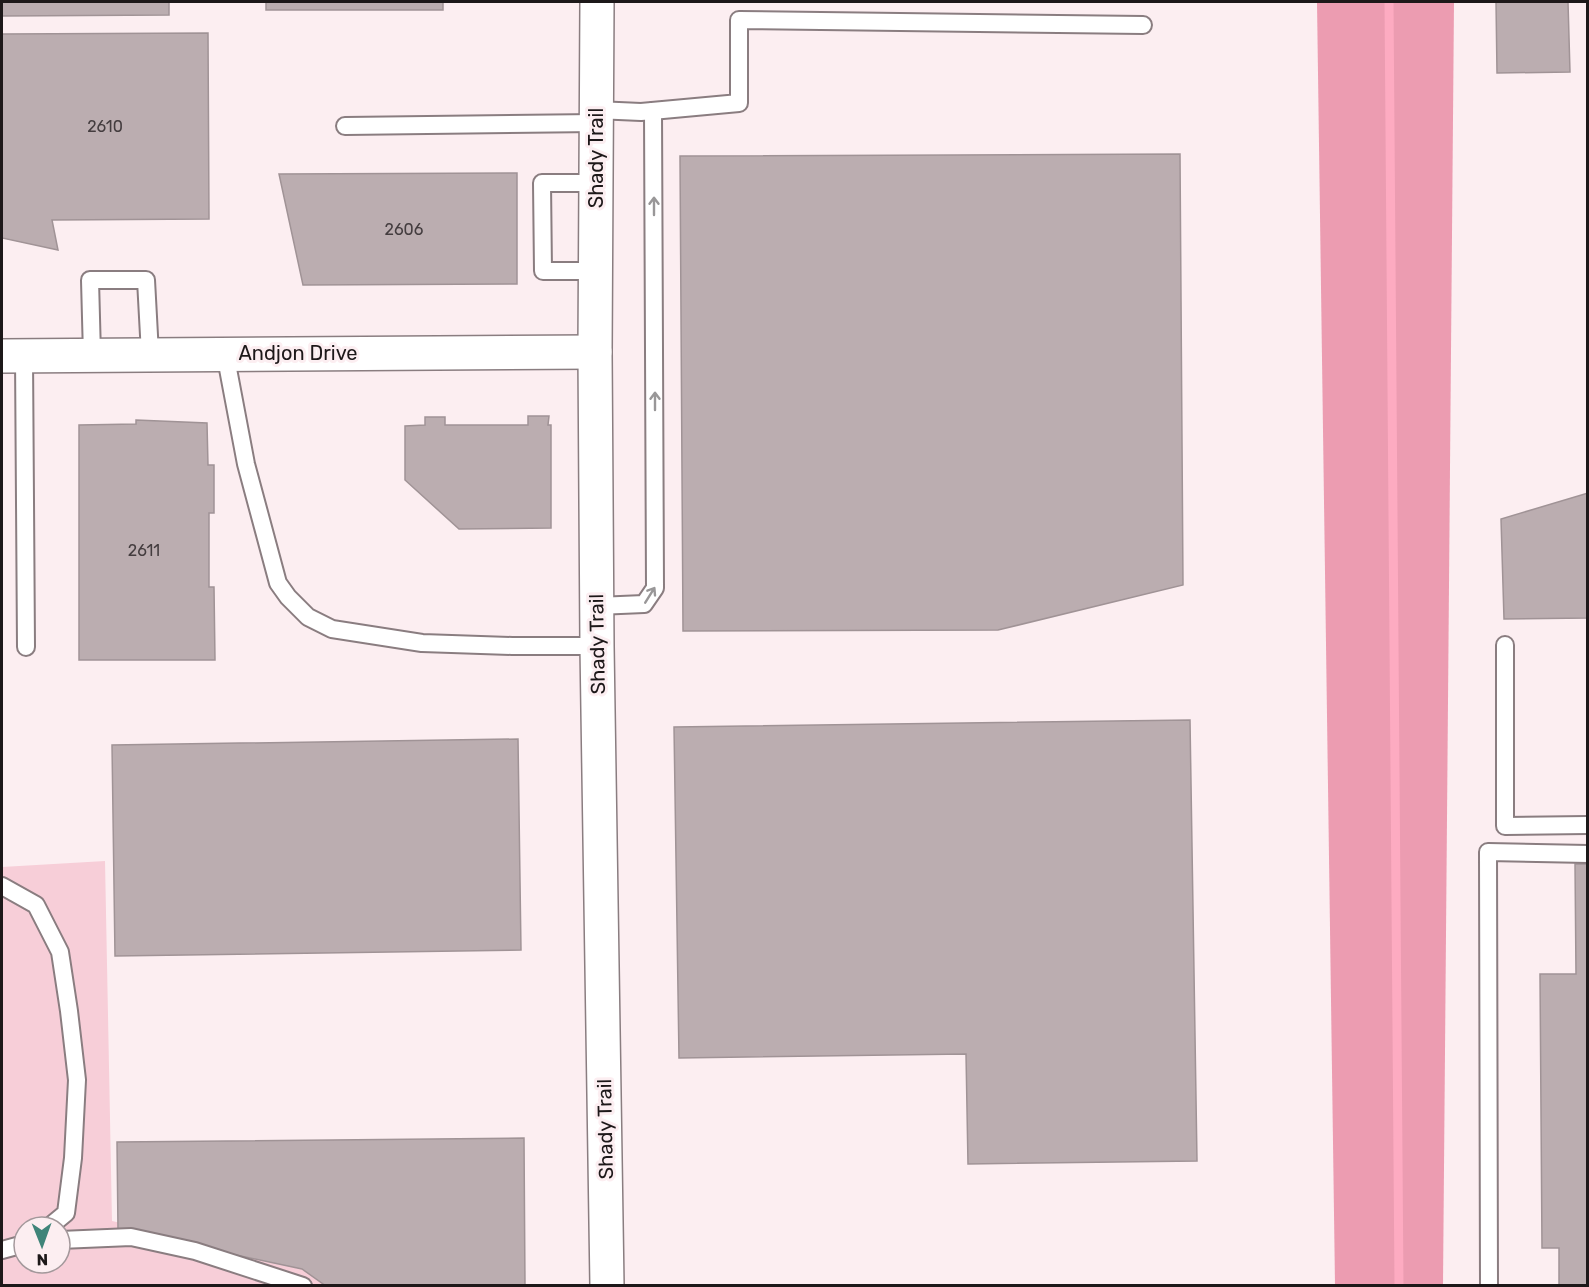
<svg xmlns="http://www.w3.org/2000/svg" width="1589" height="1287" font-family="Rubik,sans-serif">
<rect width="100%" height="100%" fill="#fceef1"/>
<!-- green -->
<path fill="#f7ced8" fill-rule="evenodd" d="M105,861L112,1221L297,1263L332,1285L2,1286V867ZM24,1227H60V1263H24Z"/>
<!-- forest -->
<path fill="#ec9cb1" d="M1317,2H1454L1443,1285H1335Z"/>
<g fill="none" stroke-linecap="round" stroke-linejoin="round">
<!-- stream -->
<path stroke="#fdabc1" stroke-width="9" d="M1389,2L1399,1286"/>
</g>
<!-- building -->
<g fill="#bbadb0" stroke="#a09396" stroke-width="1.5">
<path d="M2,2H169V15L2,16Z"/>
<rect x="266" y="2" width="177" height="8"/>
<path d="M1496,2H1568L1570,72L1497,73Z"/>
<path d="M208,33L209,219L52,220L58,250L2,238V34Z"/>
<path d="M1180,154L1183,585L998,630L683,631L680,156Z"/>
<path d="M517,173V284L303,285L279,174Z"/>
<path d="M528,416H549L548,425H551V528L459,529L405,480V426L425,425V417H445V425H528Z"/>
<path d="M136,420L207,423L208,465H214V513H209V587H214L215,660H79V425L136,424Z"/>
<path d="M1588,493V618L1504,619L1501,519Z"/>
<path d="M1190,720L1197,1161L968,1164L966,1054L679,1058L674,727Z"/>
<path d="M518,739L521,950L115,956L112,745Z"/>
<path d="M1575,864H1588V1286H1559V1248H1542L1540,974H1576Z"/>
<path d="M524,1138L525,1286H326L302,1269L118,1230L117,1142Z"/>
</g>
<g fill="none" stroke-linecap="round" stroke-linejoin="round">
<defs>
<g id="service">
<path d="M596,110L641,112L739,103V20L1143,25"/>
<path d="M345,126L596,123"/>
<path d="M595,271H543L542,183H596"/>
<path d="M225,353L246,464L278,583L288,597L308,617L332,629L422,643L512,646H597"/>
<path d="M92,355L90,280H146L150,354"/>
<path d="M24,356L26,647"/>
<path d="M597,606L644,604L655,588L653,111"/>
<path d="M1505,645V826L1588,825"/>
<path d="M2,886L36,905L60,952L69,1011L77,1080L73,1158L66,1213L49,1227"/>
<path d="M60,1240L131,1237L195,1251L303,1286"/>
<path d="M2,1250L24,1244"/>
<path d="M1489,1286L1488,852L1588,854"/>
</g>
<path id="minor" d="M2,356L595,352"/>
<path id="tertiary" d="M597,2L595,352L597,646L607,1286"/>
</defs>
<!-- service casing -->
<use href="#service" stroke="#8a7d80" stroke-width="20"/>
<!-- minor casing -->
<use href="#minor" stroke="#8a7d80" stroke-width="36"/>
<!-- tertiary casing -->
<use href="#tertiary" stroke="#8a7d80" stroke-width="36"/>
<!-- service -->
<use href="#service" stroke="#fff" stroke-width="16"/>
<!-- minor -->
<use href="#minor" stroke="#fff" stroke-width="33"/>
<!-- tertiary -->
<use href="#tertiary" stroke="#fff" stroke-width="33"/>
</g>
<!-- one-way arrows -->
<defs><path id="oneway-shaft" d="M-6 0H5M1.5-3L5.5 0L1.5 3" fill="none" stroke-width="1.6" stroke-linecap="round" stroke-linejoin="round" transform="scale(1.5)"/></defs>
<g stroke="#999798">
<use href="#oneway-shaft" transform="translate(654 206) rotate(-90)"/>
<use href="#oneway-shaft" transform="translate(655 401) rotate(-90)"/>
<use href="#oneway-shaft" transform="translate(650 595) rotate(-58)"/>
</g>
<g text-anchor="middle" stroke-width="6" stroke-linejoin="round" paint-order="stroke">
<!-- number labels -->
<g font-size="16" fill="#443d3f">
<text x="105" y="132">2610</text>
<text x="404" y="235">2606</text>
<text x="144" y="556">2611</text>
</g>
<!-- street labels -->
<g font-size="20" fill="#1d1819" stroke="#fceef1">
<text transform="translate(596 158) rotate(-90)" y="7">Shady Trail</text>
<text x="298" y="360">Andjon Drive</text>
<text transform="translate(597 644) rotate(-91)" y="7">Shady Trail</text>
<text transform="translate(605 1129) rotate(-91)" y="7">Shady Trail</text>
</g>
</g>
<!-- border -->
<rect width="1589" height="1287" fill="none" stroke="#1d1819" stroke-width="6"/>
<!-- north arrow -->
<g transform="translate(42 1245) rotate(179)"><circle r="28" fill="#fceef1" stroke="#a3989b" stroke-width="1.5"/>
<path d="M0-4.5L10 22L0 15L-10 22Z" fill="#3f8479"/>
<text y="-9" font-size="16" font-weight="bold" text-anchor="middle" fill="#1d1819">N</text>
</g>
</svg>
